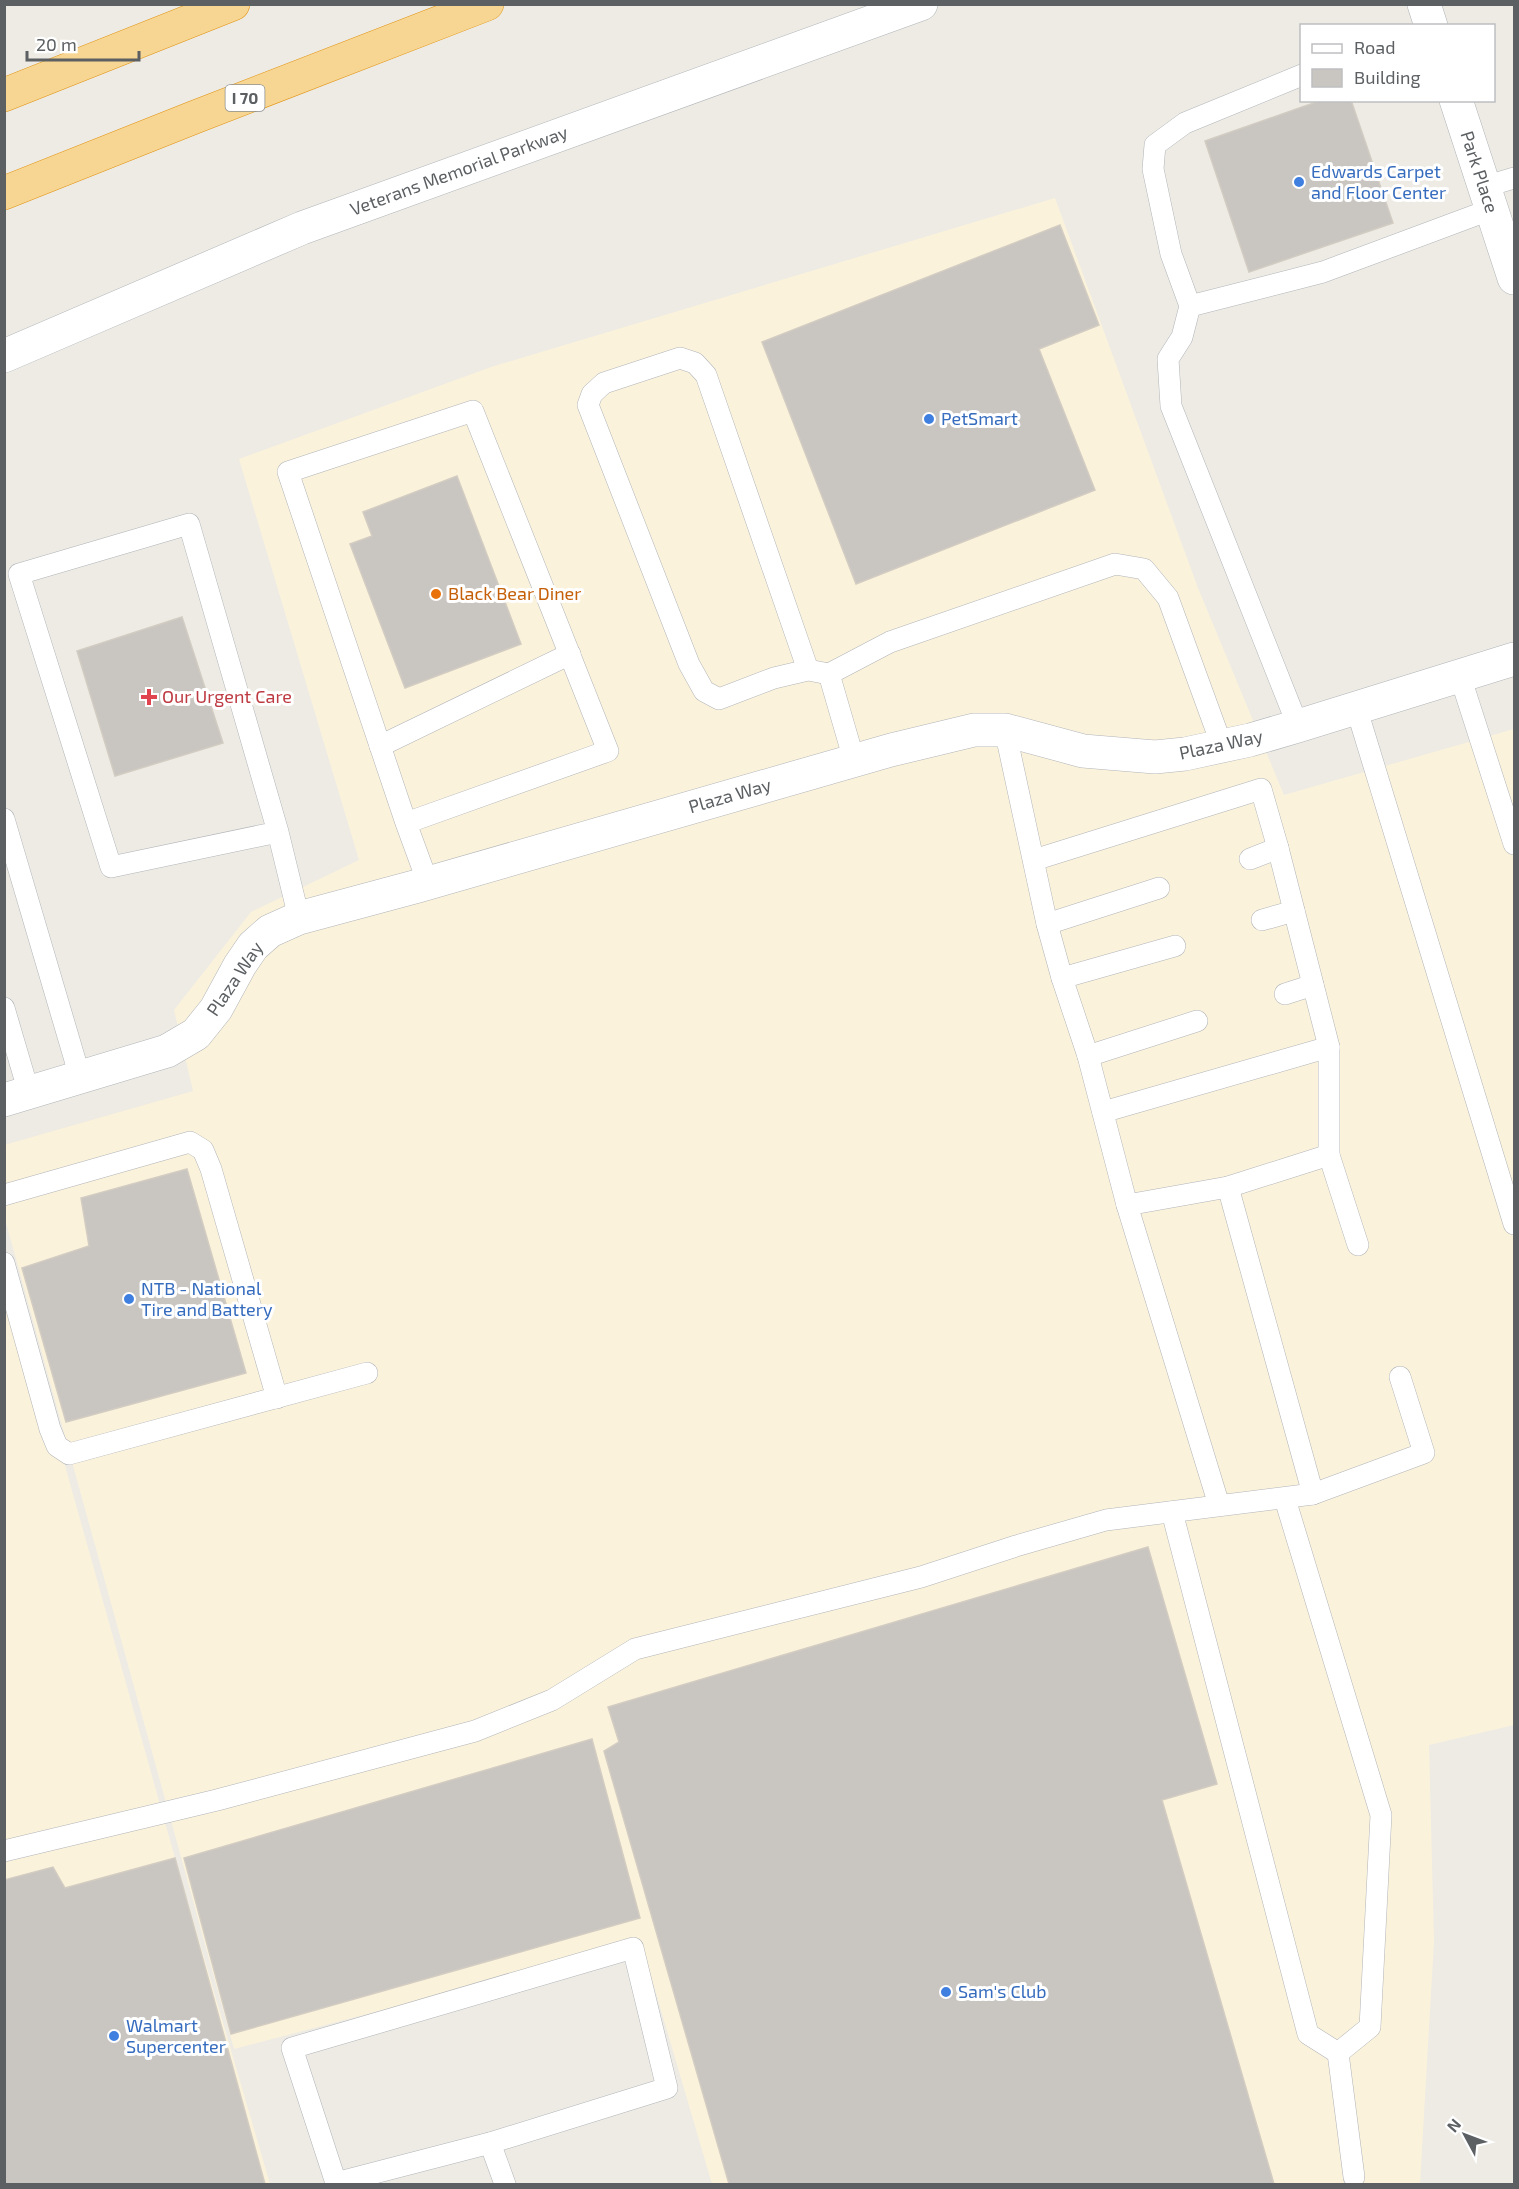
<svg xmlns="http://www.w3.org/2000/svg" width="1519" height="2189" font-family="'Exo 2',sans-serif">
<rect width="100%" height="100%" fill="#edebe4"/>
<!-- commercial -->
<g fill="#fbf2db">
<path d="M1055,198L1198,588L1284,795L1514,729V1725L1429,1745L1434,1941L1420,2184H712L641,1942L234,2049L5,1219L4,1145L193,1091L174,1010L251,912L359,860L239,459L491,367Z"/>
<path d="M4,1248L175,1858L270,2184H5Z"/>
</g>
<!-- building -->
<g fill="#c9c5c0" stroke="#d2ccc2" stroke-width="1.5">
<path d="M1322,100H1351L1393,223L1249,272L1205,141Z"/>
<path d="M1060,225L1099,325L1039,349L1095,490L856,584L762,342Z"/>
<path d="M457,476L521,644L405,688L350,544L372,536L363,512Z"/>
<path d="M182,617L223,743L115,776L77,651Z"/>
<path d="M187,1169L246,1373L66,1422L22,1268L89,1246L81,1198Z"/>
<path d="M1148,1547L1217,1784L1162,1800L1274,2184H729L604,1751L619,1742L608,1707Z"/>
<path d="M592,1739L640,1918L231,2034L184,1858Z"/>
<path d="M175,1858L265,2184H4V1880L53,1867L65,1888Z"/>
</g>
<g fill="none" stroke-linecap="round" stroke-linejoin="round">
<defs>
<g id="service">
<path d="M1484,187L1514,178"/>
<path d="M1190,306L1323,272L1492,209"/>
<path d="M808,670L706,375L695,363L680,358L604,383L592,394L588,405L689,664L704,691L719,699L774,678L808,670L829,674"/>
<path d="M1460,676L1514,844"/>
<path d="M1356,707L1514,1224"/>
<path d="M1298,726L1171,406L1168,359L1182,337L1190,306L1171,254L1153,169L1155,145L1185,123L1302,75"/>
<path d="M1005,730L1047,924L1062,978L1088,1056L1127,1205L1219,1505"/>
<path d="M380,746L570,654"/>
<path d="M854,760L829,674L890,642L1115,564L1144,569L1168,598L1222,746"/>
<path d="M4,819L80,1077"/>
<path d="M406,823L608,751L473,411L288,472L406,823L428,883"/>
<path d="M278,832L111,867L19,574L189,524L278,832L299,918"/>
<path d="M1250,859L1278,848"/>
<path d="M1034,860L1261,789L1278,848L1329,1047V1155L1358,1245"/>
<path d="M1262,920L1294,911"/>
<path d="M1047,924L1159,888"/>
<path d="M1062,978L1175,946"/>
<path d="M1285,994L1313,985"/>
<path d="M4,1008L29,1093"/>
<path d="M1088,1056L1197,1021"/>
<path d="M1103,1112L1329,1047"/>
<path d="M1228,1187L1313,1494"/>
<path d="M4,1195L190,1142L203,1150L211,1169L277,1398"/>
<path d="M1127,1205L1228,1187L1329,1155"/>
<path d="M4,1263L50,1429L57,1446L69,1454L367,1373"/>
<path d="M1172,1512L1308,2034L1338,2053L1370,2027L1381,1815L1285,1499"/>
<path d="M4,1851L217,1800L475,1731L552,1700L635,1649L921,1577L1016,1546L1106,1520L1313,1494L1424,1453L1400,1377"/>
<path d="M633,1948L667,2088L490,2143L336,2183L292,2048Z"/>
<path d="M1338,2053L1354,2177"/>
<path d="M490,2143L505,2184"/>
</g>
<g id="minor">
<path d="M1424,4L1431,26"/>
<path d="M1456,100L1514,278"/>
<path d="M4,1100L167,1051L196,1034L216,1009L240,965L253,946L270,931L299,918L418,886L891,750L974,730H1005L1083,751L1155,757L1185,754L1250,740L1298,726L1514,659"/>
</g>
<path id="tertiary" d="M4,356L302,228L921,4"/>
<g id="motorway">
<path d="M4,95L233,4"/>
<path d="M4,193L195,117L487,4"/>
</g>
</defs>
<!-- service casing -->
<use href="#service" stroke="#b1b4b8" stroke-width="22"/>
<!-- minor casing -->
<use href="#minor" stroke="#b1b4b8" stroke-width="34"/>
<!-- tertiary casing -->
<use href="#tertiary" stroke="#b1b4b8" stroke-width="34"/>
<!-- motorway casing -->
<use href="#motorway" stroke="#e2910f" stroke-width="34"/>
<!-- service -->
<use href="#service" stroke="#fff" stroke-width="21"/>
<!-- minor -->
<use href="#minor" stroke="#fff" stroke-width="33"/>
<!-- tertiary -->
<use href="#tertiary" stroke="#fff" stroke-width="33"/>
<!-- motorway -->
<use href="#motorway" stroke="#f6d692" stroke-width="33"/>
</g>
<!-- markers -->
<g fill="#3f7fe0" stroke="#fff" stroke-width="2">
<circle cx="1299" cy="182" r="6"/>
<circle cx="929" cy="419" r="6"/>
<circle cx="129" cy="1299" r="6"/>
<circle cx="946" cy="1992" r="6"/>
<circle cx="114" cy="2036" r="6"/>
</g>
<circle fill="#e8710a" stroke="#fff" stroke-width="2" cx="436" cy="594" r="6"/>
<path fill="#e0444e" stroke="#fff" stroke-width="2" d="M146 688h6v6h6v6h-6v6h-6v-6h-6v-6h6z"/>
<g text-anchor="middle" stroke-width="6" stroke-linejoin="round" paint-order="stroke">
<!-- shield labels -->
<rect fill="#fff" stroke="#8d9092" stroke-width="1.5" x="225.5" y="85" width="39" height="26" rx="4.5"/>
<g font-size="16" font-weight="bold" fill="#5c6063">
<text x="245" y="104">I 70</text>
</g>
<!-- street labels -->
<g font-size="18" fill="#5c6063" stroke="#fff">
<text transform="translate(459 171) rotate(-20)" y="6">Veterans Memorial Parkway</text>
<text transform="translate(1479 172) rotate(72)" y="6">Park Place</text>
<text transform="translate(1221 745) rotate(-12)" y="6">Plaza Way</text>
<text transform="translate(730 796) rotate(-16)" y="6">Plaza Way</text>
<text transform="translate(235 979) rotate(-56)" y="6">Plaza Way</text>
</g>
<!-- shop labels -->
<g font-size="18" fill="#366cbe" stroke="#fff" text-anchor="start">
<text x="1311" y="178">Edwards Carpet<tspan x="1311" dy="21">and Floor Center</tspan></text>
<text x="941" y="425">PetSmart</text>
<text x="141" y="1295">NTB - National<tspan x="141" dy="21">Tire and Battery</tspan></text>
<text x="958" y="1998">Sam's Club</text>
<text x="126" y="2032">Walmart<tspan x="126" dy="21">Supercenter</tspan></text>
</g>
<!-- food labels -->
<g font-size="18" fill="#c56008" stroke="#fff" text-anchor="start">
<text x="448" y="600">Black Bear Diner</text>
</g>
<!-- health labels -->
<g font-size="18" fill="#be3a42" stroke="#fff" text-anchor="start">
<text x="162" y="703">Our Urgent Care</text>
</g>
</g>
<!-- border -->
<rect width="1519" height="2189" fill="none" stroke="#5c6063" stroke-width="12"/>
<!-- legend -->
<rect x="1300" y="24" width="195" height="78" fill="#ffffff" stroke="#bebfc1" stroke-width="1.5"/>
<rect x="1312" y="44" width="30" height="9" fill="#ffffff" stroke="#bebfc1" stroke-width="1.5"/>
<text x="1354" y="54" font-size="18" fill="#5c6063">Road</text>
<rect x="1312" y="69" width="30" height="18" fill="#c9c5c0" stroke="#bebfc1" stroke-width="1.5"/>
<text x="1354" y="84" font-size="18" fill="#5c6063">Building</text>
<!-- north arrow -->
<g transform="translate(1465 2135) rotate(311)" stroke="#ffffff" stroke-width="4.5" paint-order="stroke">
<path d="M0-4.5L10 22L0 15L-10 22Z" fill="#5c6063"/>
<text y="-9" font-size="16" font-weight="bold" text-anchor="middle" fill="#5c6063">N</text>
</g>
<!-- scale -->
<path d="M27 51v9h112v-9" fill="none" stroke="#5c6063" stroke-width="3"/>
<text x="36" y="51" font-size="18" fill="#5c6063" stroke="#ffffff" stroke-width="4.5" paint-order="stroke">20 m</text>
</svg>
